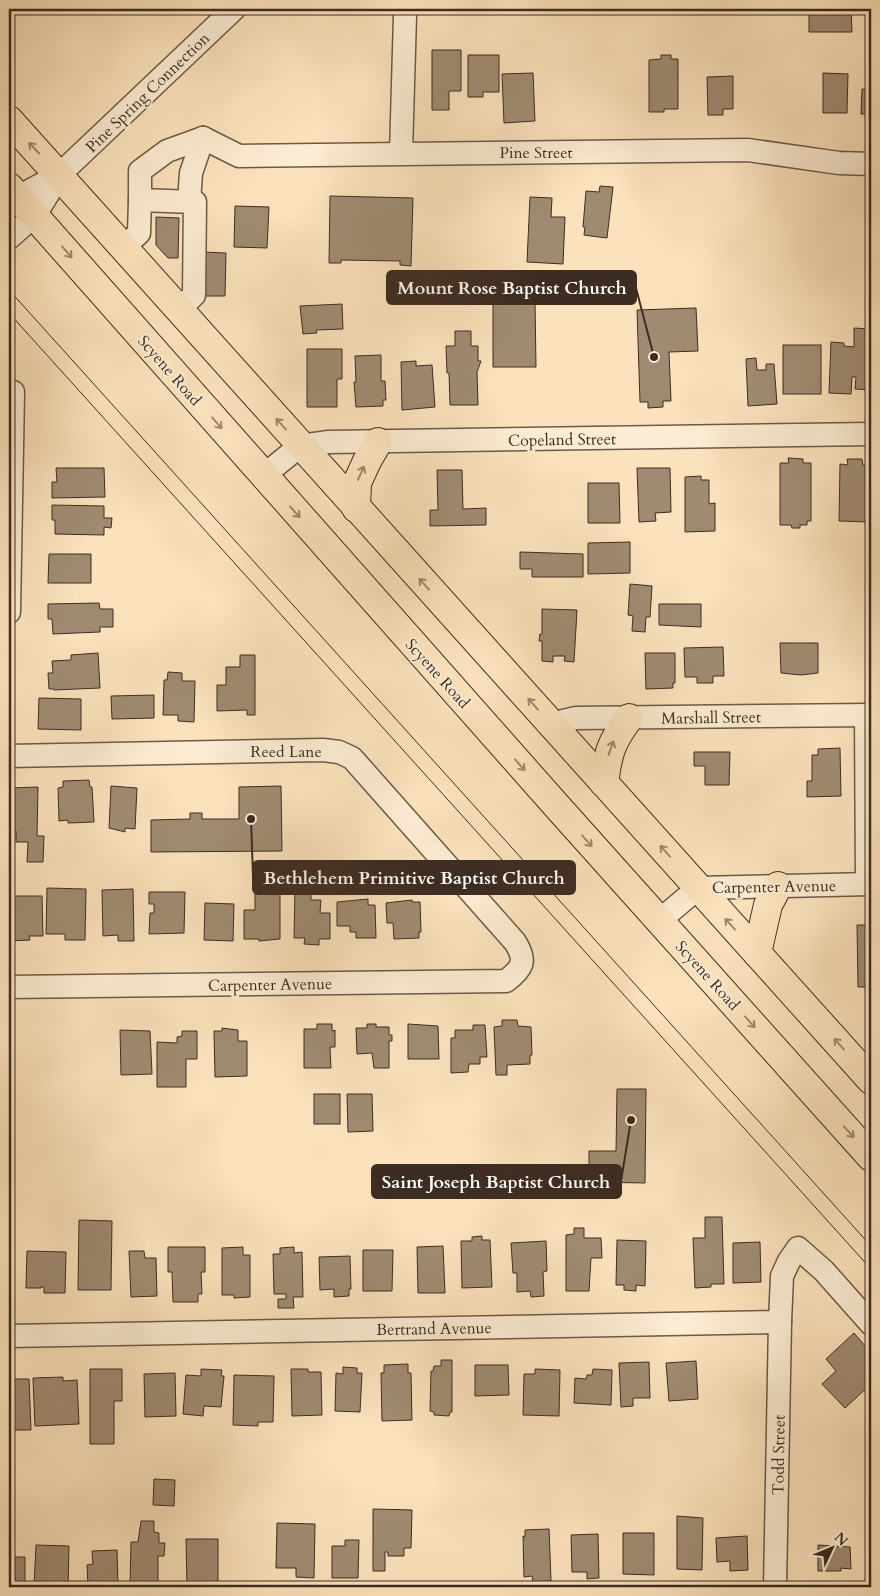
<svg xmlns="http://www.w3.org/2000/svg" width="880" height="1596" font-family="Cardo,serif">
<rect width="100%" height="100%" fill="#fbe2bc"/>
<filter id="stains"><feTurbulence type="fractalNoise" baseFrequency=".004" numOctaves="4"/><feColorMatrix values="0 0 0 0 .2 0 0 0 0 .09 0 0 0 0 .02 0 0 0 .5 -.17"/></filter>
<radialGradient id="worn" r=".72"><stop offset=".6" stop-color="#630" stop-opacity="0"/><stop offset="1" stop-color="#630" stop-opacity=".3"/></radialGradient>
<!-- building -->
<g fill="#a08b72" stroke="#3d2c22">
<path d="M809,9H851L852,32H809Z"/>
<path d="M432,50H461V91H449V110H432Z"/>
<path d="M468,55H499V92H483V97H468Z"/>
<path d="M661,55H671V59H678V109H664V112H649V60L661,59Z"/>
<path d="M533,73L535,121L504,123L502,74Z"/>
<path d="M823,73L848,74L847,113H823Z"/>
<path d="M733,76V109H723V115H708L707,77Z"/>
<path d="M862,89L871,90V120V114H861Z"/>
<path d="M600,186L613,187L607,238L584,235L585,227H583L586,191L599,192Z"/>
<path d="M330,196L413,198L411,266L400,265V261L341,260V263H329Z"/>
<path d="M530,197L552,198L551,217H565L563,264L527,262Z"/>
<path d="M235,206L269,207L267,248L234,247Z"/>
<path d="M156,217L179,218L178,258H168L156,245Z"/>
<path d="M203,252L226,253L225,296H202Z"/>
<path d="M493,302H535L536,367H493Z"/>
<path d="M342,304L343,329L316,330L317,333L303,334L300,306Z"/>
<path d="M696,308L698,351L669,352L671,401H663V407L648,408V402H640L637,310Z"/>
<path d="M854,328L871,329V390L855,389L856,377H852L851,394L829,393L831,342L844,343V346L854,347Z"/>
<path d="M455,331H471V346H478V361H481L477,372L478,405H450L449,373H447L446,346H455Z"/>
<rect x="783" y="345" width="38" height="49"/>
<path d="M307,349H342V379H337V407H307Z"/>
<path d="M381,355V381H385L386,400H383V406L356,407L354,382H356L355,356Z"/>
<path d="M756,358L757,370H766V364H774L777,404L748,406L746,359Z"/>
<path d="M416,361V366L432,365L435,407L402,410L401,362Z"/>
<path d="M788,458L803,459V463H811V521H807V525H800V528H792L791,525H780V463H789Z"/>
<path d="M847,459H862L863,465H870L869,522L839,521L840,464L848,465Z"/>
<path d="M56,468H104L105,497L52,498V482H57Z"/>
<path d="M637,468H670L671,512L655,513L656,521L639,522Z"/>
<path d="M437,470H462L463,509L486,508V525L430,526V510H438Z"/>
<path d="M701,476V480H709V504L715,503V531L685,532V477Z"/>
<path d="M588,483H619L620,523H588Z"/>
<path d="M52,505L104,506V518H112L111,528L104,527V535L55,534V520H52Z"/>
<path d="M630,542V573L588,574V543Z"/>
<path d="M520,552L583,554V577H532V569H520Z"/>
<path d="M49,554H91V583H48Z"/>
<path d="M630,584L652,586L650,617H646L645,632L632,631L633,616L628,615Z"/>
<path d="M99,603L100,609H113V627H100V632L53,634L52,619H48V604Z"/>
<path d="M659,604H701V627L659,625Z"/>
<path d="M542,609L577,610L574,662L564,661L565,656H553V662L542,661V641H539L540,634H542Z"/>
<path d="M780,643H818V673L801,675L781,673Z"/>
<path d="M723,647L724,676H713V683H697V677H685L684,648Z"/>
<path d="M98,653L100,688L54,690V689H49L48,673H53L52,661L71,660V655Z"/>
<path d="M645,653H675V683H673V688L646,689Z"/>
<path d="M240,655H255V715H247V710L217,711V685H226V667H240Z"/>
<path d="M168,672L182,673V681H195L194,722L178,721V715H163L164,680H167Z"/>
<path d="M154,695V718L112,719L111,696Z"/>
<path d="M39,698L81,699V730L38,729Z"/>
<path d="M840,748L841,796L807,797V781H812V755H818V749Z"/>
<path d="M694,752H730L729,785H705V766H694Z"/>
<path d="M89,780L90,787H92L94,822L68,823V820L59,821L58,788L63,787V781Z"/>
<path d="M111,786L137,788L135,829L125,828V832L109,828Z"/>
<path d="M281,786L282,851L151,852V820L190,819V813H202V819H239V787Z"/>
<path d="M38,787L37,836H44L43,862H27L28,842H16V831L9,832V788Z"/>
<path d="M295,886L311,887V900H321L320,913H330V939H319V945L304,944L305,938H294Z"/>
<path d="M47,888L86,889L85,940H65V934H46Z"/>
<path d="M133,889L134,941H118V935L103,936L102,890Z"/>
<path d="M149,892H185L184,933L149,934L150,913H154V904H149Z"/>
<path d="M280,893V939L259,941V939H244V910H255V894Z"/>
<path d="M9,896H42L43,936H29L30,940L9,941Z"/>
<path d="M368,899V905H375L376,938H356V932H350V926H337V902Z"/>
<path d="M412,900V902H420L421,932H419V938L394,939L393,923H387L386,903Z"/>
<path d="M205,903L234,904L233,941L204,940Z"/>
<path d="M857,925H871V987H858Z"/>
<path d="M502,1020H517L518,1026L531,1027L532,1055H530V1064L507,1065V1075H496L494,1027L502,1026Z"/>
<path d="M317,1024H332V1031L335,1030V1047H330L331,1068H304V1029H317Z"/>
<path d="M367,1024H376V1027H389V1035H392V1041H389V1068H374L372,1053L357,1054L356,1028H367Z"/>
<path d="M408,1024L438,1026L439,1059H408Z"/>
<path d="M473,1025H485L487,1057H480V1064H469L468,1072L451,1073V1038H455V1030H473Z"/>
<path d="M222,1028L238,1030V1041H247V1076L215,1077L214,1031H222Z"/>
<path d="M120,1030L150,1031L152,1074L121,1075Z"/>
<path d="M182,1031H197V1059H186V1087H157V1042L177,1043V1037L182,1036Z"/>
<path d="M617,1089H646L645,1183L589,1182V1151H616Z"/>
<rect x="314" y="1094" width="26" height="30"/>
<path d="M347,1094H372L373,1131L348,1132Z"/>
<path d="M705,1217H722L724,1284H711V1287L695,1288L693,1238H705Z"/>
<path d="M79,1220L112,1221L111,1290H78Z"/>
<path d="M574,1228H584V1238H601L602,1258H591L589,1291H566V1235L574,1234Z"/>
<path d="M482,1236V1240H490L492,1287L462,1288L461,1241H472V1237Z"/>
<path d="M617,1240L646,1241L645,1286L636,1285V1291L624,1290V1285H616Z"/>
<path d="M546,1241L547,1271L543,1272L544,1296L531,1297L530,1291L517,1292V1273H513L511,1243Z"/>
<path d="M760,1242L761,1282L733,1283V1243Z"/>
<path d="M443,1246L445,1293H418L417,1247Z"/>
<path d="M168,1247H205V1272H201L202,1294H198V1302H173L172,1272H168Z"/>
<path d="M243,1247V1255H250V1297L234,1298V1295H222V1248Z"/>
<path d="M294,1247V1253L302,1252L303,1297H293L294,1308H278V1299H286V1294H274L273,1254H280V1248Z"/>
<path d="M363,1250H393L392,1291H363Z"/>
<path d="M27,1251L66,1252L65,1293H44V1287H41V1288H26Z"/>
<path d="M129,1251H144L145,1258H156L157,1296L131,1297Z"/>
<path d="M350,1256L351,1289H349V1296L334,1297V1289L320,1290L319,1257Z"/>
<path d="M854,1333L866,1347L871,1342V1384L845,1408L822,1384L836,1371L826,1359Z"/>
<path d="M441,1360H452V1412H450L449,1416L434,1415V1412L430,1411L431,1371H433L434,1366H441Z"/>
<path d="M696,1361L698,1399L669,1401L666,1363Z"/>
<path d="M649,1362L650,1398H633V1406L621,1407L619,1363Z"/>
<path d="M408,1364V1373H411L412,1420L382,1421L381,1373H384V1365Z"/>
<path d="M475,1365H508L509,1395L475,1396Z"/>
<path d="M343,1367L357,1368V1373H362L360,1412L335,1411L336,1373L343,1374Z"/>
<path d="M90,1369H122V1401H114V1444H90Z"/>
<path d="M201,1369L222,1370L221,1376H224L221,1407L204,1406L203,1416L183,1414L186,1375L201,1376Z"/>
<path d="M291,1369H308V1372H321L322,1415L292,1416Z"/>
<path d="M535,1369L560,1370L559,1416L523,1415L524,1374H535Z"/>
<path d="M593,1369L612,1370L611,1405L574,1403L575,1378L586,1379L587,1375H592Z"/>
<path d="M175,1373L176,1416L145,1417L144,1374Z"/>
<path d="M234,1375L274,1376L273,1422H258V1426L233,1425Z"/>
<path d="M63,1377V1381L77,1380L79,1424L35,1426L33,1378Z"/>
<path d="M9,1379H29L31,1430H9Z"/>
<path d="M154,1479L175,1480L174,1506L153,1505Z"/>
<path d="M373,1509L412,1510L411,1548H404V1556H388V1552H385V1571H373Z"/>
<path d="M677,1516L703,1518L702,1570L677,1569Z"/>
<path d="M141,1521H154V1532L159,1533V1543H165L164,1556H158V1586L155,1587H130L131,1542H138Z"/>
<path d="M277,1523L315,1524L314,1578L296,1577V1568H276Z"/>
<path d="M549,1529L551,1581L533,1582L532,1576L524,1577L523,1536L525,1537V1530Z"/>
<path d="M623,1533H654V1575L623,1574Z"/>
<path d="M598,1534L599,1578L587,1579V1572H572L571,1535Z"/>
<path d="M747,1536L748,1570L730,1571V1561L717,1562L716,1538Z"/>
<path d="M186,1539H218V1586L187,1587Z"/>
<path d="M345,1540H359L358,1578H332V1546H345Z"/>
<path d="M9,1545H12V1557H25V1586L9,1587Z"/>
<path d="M36,1545L69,1546L68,1587H34Z"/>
<path d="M818,1545L850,1547L851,1569L841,1568V1571H818Z"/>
<path d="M117,1550L118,1585H111V1587L88,1586L87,1565L93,1564L92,1551Z"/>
</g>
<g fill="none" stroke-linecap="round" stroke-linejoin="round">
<defs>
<g id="minor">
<path d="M203,138L239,156L748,150L839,163L871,164"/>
<path d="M401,153L405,16L403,9"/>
<path d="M140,200V171L167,151L203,138"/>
<path d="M189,202L191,173L203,138"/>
<path d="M9,205L18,197L59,175L234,9"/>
<path d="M9,238L35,215L59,176"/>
<path d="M124,247L139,233L140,200L195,202L194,295L179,310"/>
<path d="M263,476L300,446L329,442L871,434"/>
<path d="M9,612L13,392"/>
<path d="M866,715L867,884"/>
<path d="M551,724L576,718L871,715"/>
<path d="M9,756L323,750L339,752L352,758L515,942C527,961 523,968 506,981L9,987"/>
<path d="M659,921L698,888L871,884"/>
<path d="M9,1336L780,1322L782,1276L789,1261L798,1248L824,1271L871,1324"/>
<path d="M775,1587L780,1322"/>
</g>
<g id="major">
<path d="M9,120L871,1080"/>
<path d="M9,187L555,804L871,1157"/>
<path d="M356,508L357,483L367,461L378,442"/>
<path d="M604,783C608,753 611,742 629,718"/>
<path d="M757,953L768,905L778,886"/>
</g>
</defs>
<!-- minor casing -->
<use href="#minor" stroke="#6c5a48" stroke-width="25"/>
<!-- major casing -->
<use href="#major" stroke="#3d2c22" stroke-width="30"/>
<!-- minor -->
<use href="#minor" stroke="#fcecd3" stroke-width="22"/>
<!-- major -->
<use href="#major" stroke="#fbe2bc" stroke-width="28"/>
<!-- tram -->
<g stroke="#3d2c22" stroke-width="1">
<path d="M9,290L871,1246"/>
<path d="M9,313L871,1269"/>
</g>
</g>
<!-- one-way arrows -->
<defs><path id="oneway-shaft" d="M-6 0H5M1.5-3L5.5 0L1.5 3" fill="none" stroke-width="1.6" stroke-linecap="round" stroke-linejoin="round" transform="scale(1.25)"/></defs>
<g stroke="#9c876f">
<use href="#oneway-shaft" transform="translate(34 148) rotate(-133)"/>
<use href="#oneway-shaft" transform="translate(67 252) rotate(49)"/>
<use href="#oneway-shaft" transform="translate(217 423) rotate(49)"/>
<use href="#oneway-shaft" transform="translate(281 424) rotate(-132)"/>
<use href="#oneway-shaft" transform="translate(361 473) rotate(-66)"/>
<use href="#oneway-shaft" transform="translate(295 512) rotate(48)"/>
<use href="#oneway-shaft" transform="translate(424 584) rotate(-132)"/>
<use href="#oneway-shaft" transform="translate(533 704) rotate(-132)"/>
<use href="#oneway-shaft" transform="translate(611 748) rotate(-70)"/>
<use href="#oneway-shaft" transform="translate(520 765) rotate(48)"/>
<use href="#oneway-shaft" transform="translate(587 841) rotate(48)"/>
<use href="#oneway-shaft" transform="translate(665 851) rotate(-132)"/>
<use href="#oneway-shaft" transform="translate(730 924) rotate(-132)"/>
<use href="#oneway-shaft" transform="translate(750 1022) rotate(48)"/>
<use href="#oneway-shaft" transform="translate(839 1044) rotate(-132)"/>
<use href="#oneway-shaft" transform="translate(849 1132) rotate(48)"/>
</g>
<g text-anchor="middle" stroke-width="4" stroke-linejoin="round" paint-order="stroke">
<!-- street labels -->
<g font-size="16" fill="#3d2c22" stroke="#fcecd3">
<text transform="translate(147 92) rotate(-44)" y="6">Pine Spring Connection</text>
<text x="536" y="158">Pine Street</text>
<text transform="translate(170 370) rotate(49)" y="6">Scyene Road</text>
<text transform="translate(562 439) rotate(-1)" y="6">Copeland Street</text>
<text transform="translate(438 673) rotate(48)" y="6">Scyene Road</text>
<text transform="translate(711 717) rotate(-1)" y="6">Marshall Street</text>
<text x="286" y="757">Reed Lane</text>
<text transform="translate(774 886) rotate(-1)" y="6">Carpenter Avenue</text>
<text transform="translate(708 975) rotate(48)" y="6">Scyene Road</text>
<text transform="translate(270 984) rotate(-1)" y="6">Carpenter Avenue</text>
<text transform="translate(434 1328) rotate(-1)" y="6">Bertrand Avenue</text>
<text transform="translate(778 1455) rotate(-89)" y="6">Todd Street</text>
</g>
</g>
<!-- callouts -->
<path fill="none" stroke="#3d2c22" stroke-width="2" d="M654 357L636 288M251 819L253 877M631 1120L621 1181"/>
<g fill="#3d2c22" stroke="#fcecd3" stroke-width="2">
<circle cx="654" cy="357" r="5"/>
<circle cx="251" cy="819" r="5"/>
<circle cx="631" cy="1120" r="5"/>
</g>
<g fill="#3d2c22" stroke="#3d2c22" stroke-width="2">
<rect x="387" y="271" width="249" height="33" rx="5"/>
<rect x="253" y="861" width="322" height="33" rx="5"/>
<rect x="372" y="1165" width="249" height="33" rx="5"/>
</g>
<g font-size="18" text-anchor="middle" font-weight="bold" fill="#fff">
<text x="512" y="294">Mount Rose Baptist Church</text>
<text x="414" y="884">Bethlehem Primitive Baptist Church</text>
<text x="496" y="1188">Saint Joseph Baptist Church</text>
</g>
<!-- margin -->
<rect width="880" height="1596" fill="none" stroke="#fbe2bc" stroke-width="30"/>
<rect x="10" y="10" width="860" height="1576" fill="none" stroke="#3d2c22" stroke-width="2.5"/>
<rect x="15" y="15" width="850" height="1566" fill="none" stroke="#3d2c22"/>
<!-- north arrow -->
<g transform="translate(832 1548) rotate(46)" stroke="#fcecd3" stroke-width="4" paint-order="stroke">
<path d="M0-4L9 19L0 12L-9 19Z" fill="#3d2c22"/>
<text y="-8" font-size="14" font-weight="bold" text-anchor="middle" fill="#3d2c22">N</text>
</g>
<rect width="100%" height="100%" filter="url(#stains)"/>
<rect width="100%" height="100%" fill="url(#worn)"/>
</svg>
